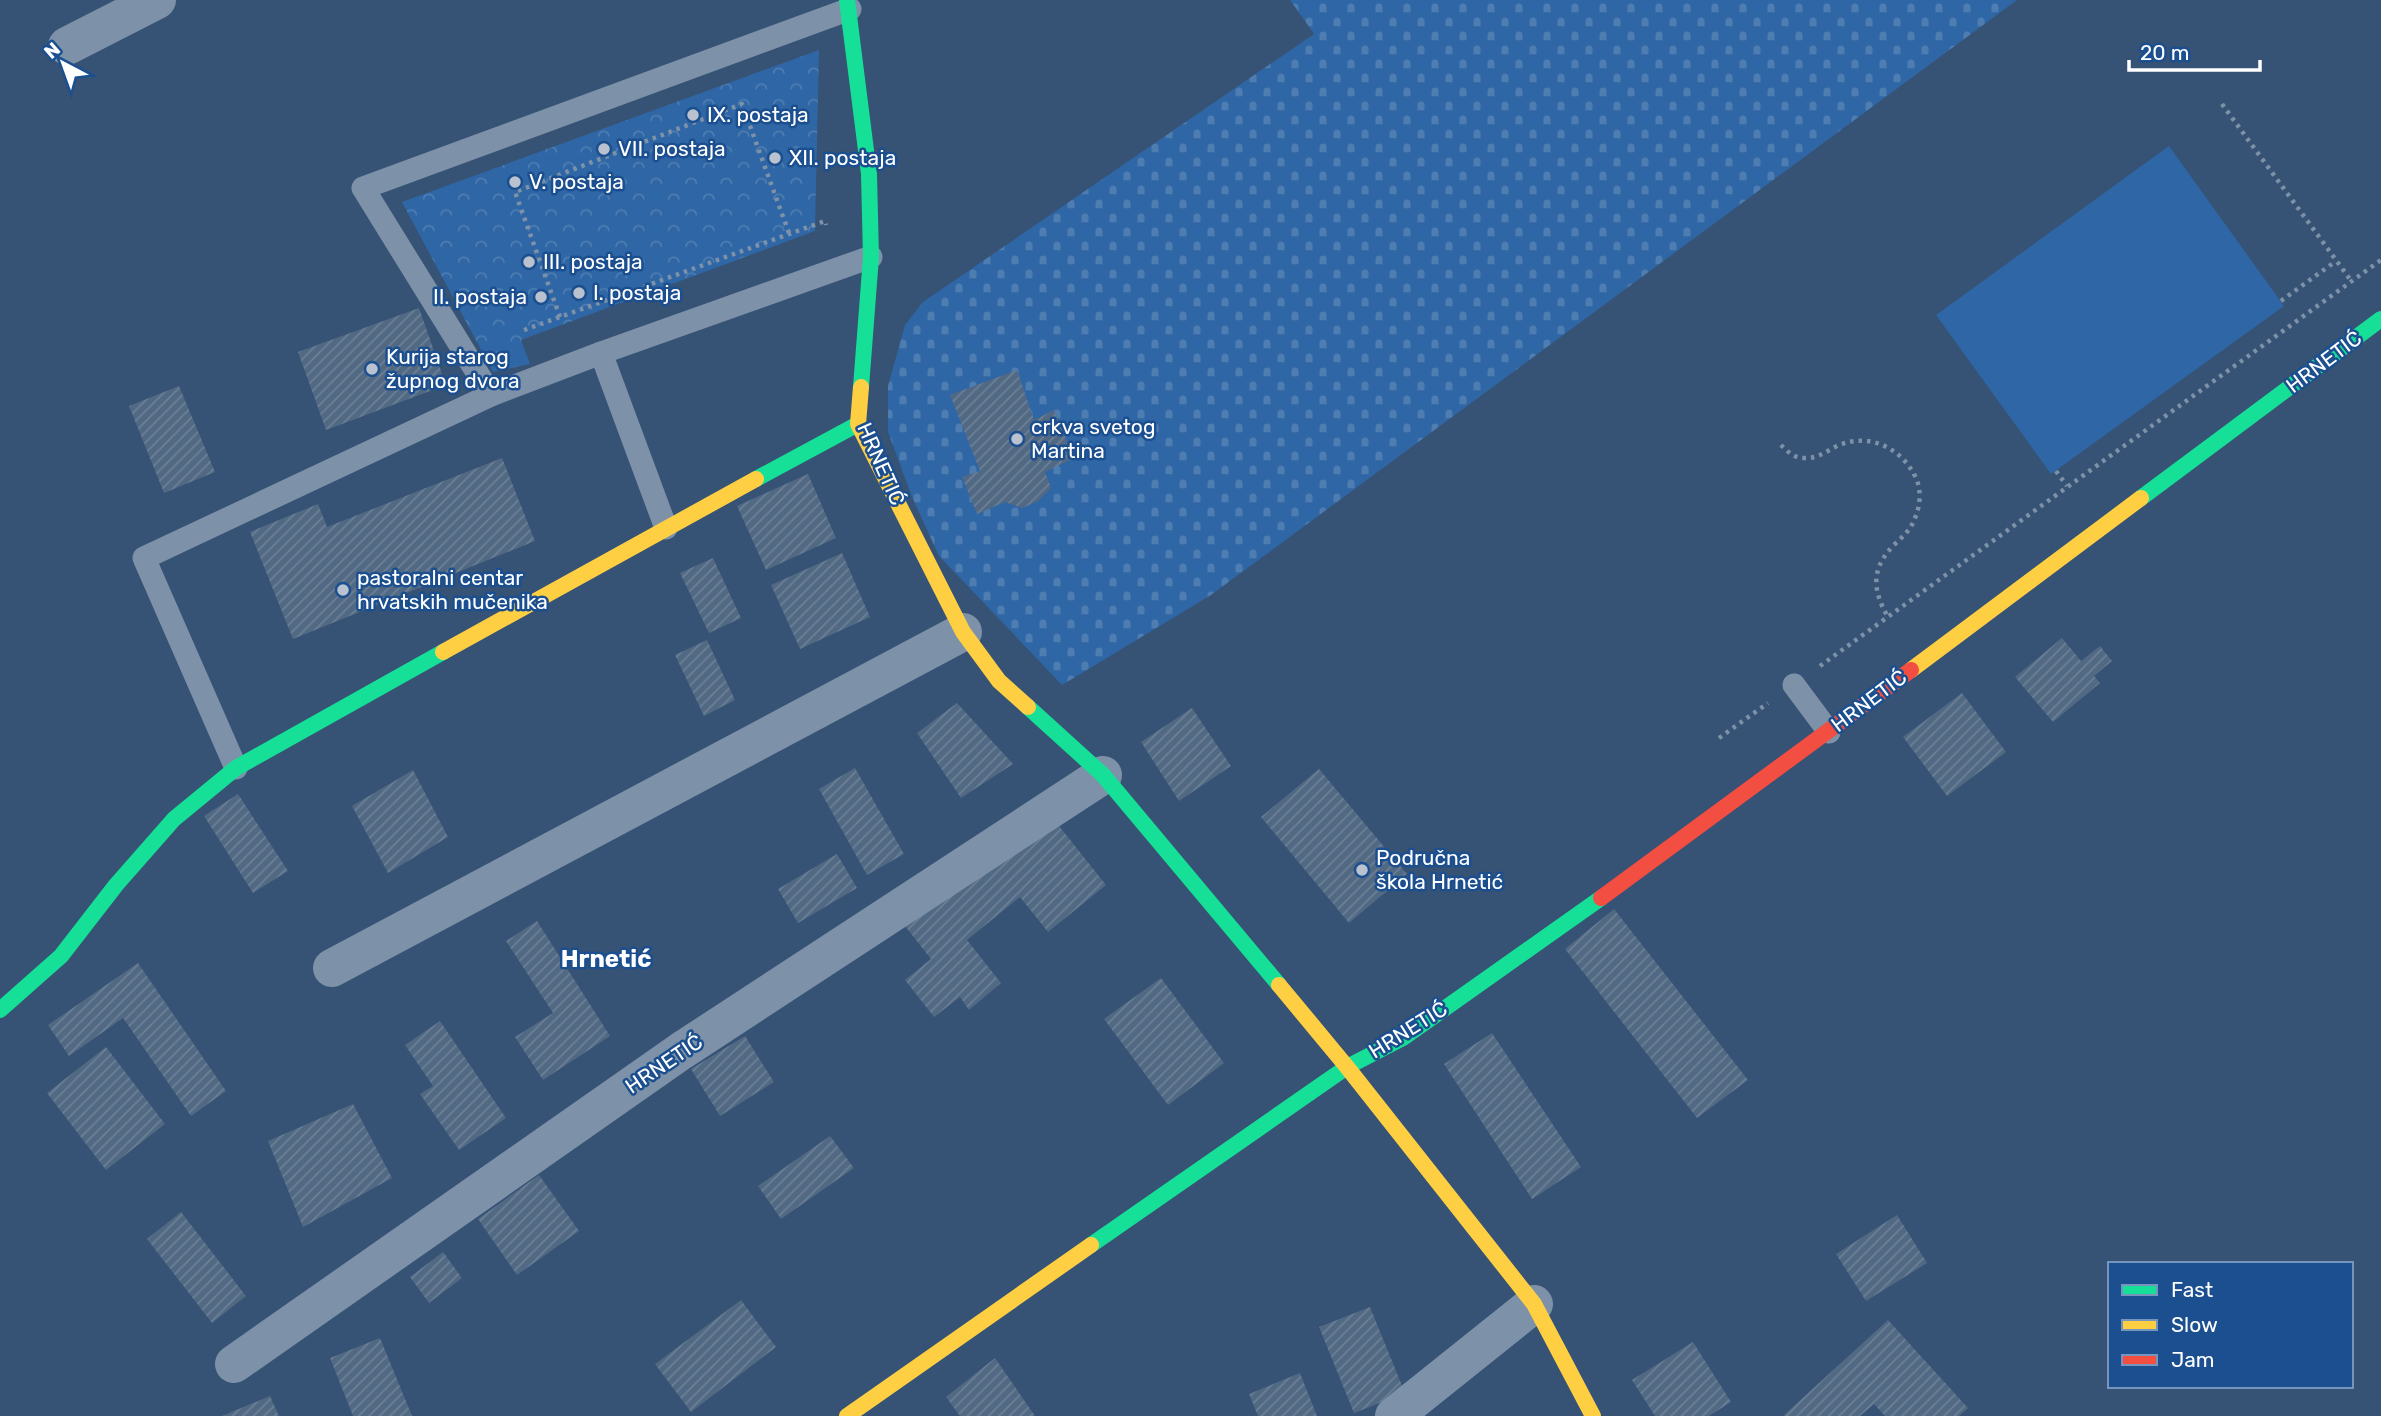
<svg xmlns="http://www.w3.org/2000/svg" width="2381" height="1416" font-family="Rubik,sans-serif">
<defs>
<pattern id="cemetery-stones" width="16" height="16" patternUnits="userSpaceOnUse" patternTransform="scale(1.75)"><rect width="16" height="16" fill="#2f66a5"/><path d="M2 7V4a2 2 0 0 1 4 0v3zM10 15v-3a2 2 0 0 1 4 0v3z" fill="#4e7db2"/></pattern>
<pattern id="park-crowns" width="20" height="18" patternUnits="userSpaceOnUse" patternTransform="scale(1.75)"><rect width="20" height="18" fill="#2f66a5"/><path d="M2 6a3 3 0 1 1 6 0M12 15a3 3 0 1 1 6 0" fill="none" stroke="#4e7db2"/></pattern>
<pattern id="building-hatch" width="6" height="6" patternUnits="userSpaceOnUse" patternTransform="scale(1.75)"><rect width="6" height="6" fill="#526984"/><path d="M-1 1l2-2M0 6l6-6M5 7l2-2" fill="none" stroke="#6c8096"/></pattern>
</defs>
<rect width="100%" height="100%" fill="#365274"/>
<!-- grass -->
<path fill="#2f66a5" d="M2169,146L2284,306L2051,474L1936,315Z"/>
<!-- cemetery -->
<path fill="url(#cemetery-stones)" d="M1290,0H2017L1211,595L1062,685L939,556L912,497L888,432V386L905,325L923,302L1314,34Z"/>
<!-- park -->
<path fill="url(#park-crowns)" d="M819,50L815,231L521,340L530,364L493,372L402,202Z"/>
<!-- building -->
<g fill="url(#building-hatch)">
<path d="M419,308L446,385L326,430L298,352Z"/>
<path d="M1017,370L1034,420L1054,410L1074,458L1045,472L1051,488L1038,501L1022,508L1005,502L977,514L962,477L980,471L950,395Z"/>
<path d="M179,386L215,472L164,493L129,406Z"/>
<path d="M502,458L535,541L293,639L250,532L318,504L327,527Z"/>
<path d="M808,474L836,538L766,570L737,506Z"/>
<path d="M842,553L870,617L800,649L771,585Z"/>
<path d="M713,558L741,618L709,633L680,573Z"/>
<path d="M2062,638L2081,661L2100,646L2112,661L2094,676L2100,683L2053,722L2015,677Z"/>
<path d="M707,640L735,700L704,716L675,655Z"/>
<path d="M1962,693L2006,752L1947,796L1903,737Z"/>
<path d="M957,703L1013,764L961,798L917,733Z"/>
<path d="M1192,708L1231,766L1179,801L1141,742Z"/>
<path d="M855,768L904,854L867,875L819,789Z"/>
<path d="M1319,769L1407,874L1349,923L1261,817Z"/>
<path d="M413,770L448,837L388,873L352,806Z"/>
<path d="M238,794L288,871L253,893L204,816Z"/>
<path d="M1048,812L1106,885L1048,932L1020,897L967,940L1001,983L969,1010L960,997L934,1017L905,980L931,959L905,926Z"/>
<path d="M837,854L857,888L798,923L778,889Z"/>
<path d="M1614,909L1748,1080L1697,1118L1565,949Z"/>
<path d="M537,921L610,1036L543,1080L515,1037L553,1013L506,941Z"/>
<path d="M138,963L226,1091L191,1116L123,1018L69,1056L48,1025Z"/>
<path d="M1161,978L1224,1063L1168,1105L1104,1019Z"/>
<path d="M440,1021L506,1118L459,1150L420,1094L433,1086L405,1045Z"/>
<path d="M1492,1033L1581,1167L1532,1199L1444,1064Z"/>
<path d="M745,1036L774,1082L720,1116L691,1069Z"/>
<path d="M106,1047L165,1124L106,1170L47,1093Z"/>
<path d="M353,1104L392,1178L303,1227L268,1141Z"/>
<path d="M830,1136L854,1168L781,1219L758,1186Z"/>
<path d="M539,1175L579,1231L517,1275L478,1219Z"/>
<path d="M181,1212L246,1296L212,1323L147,1239Z"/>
<path d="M1897,1215L1927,1263L1866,1301L1836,1254Z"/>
<path d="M443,1252L462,1278L429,1303L410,1277Z"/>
<path d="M741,1300L776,1347L691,1412L655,1364Z"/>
<path d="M1370,1307L1405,1393L1354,1413L1319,1327Z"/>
<path d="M1888,1320L1968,1408L1959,1416H1885L1874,1404L1860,1416H1783Z"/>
<path d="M380,1338L412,1416H353L330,1358Z"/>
<path d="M1693,1342L1731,1402L1709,1416H1655L1632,1380Z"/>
<path d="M995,1358L1035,1416H960L946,1397Z"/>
<path d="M1300,1373L1317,1416H1258L1249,1394Z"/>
<path d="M270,1396L279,1416H222Z"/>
</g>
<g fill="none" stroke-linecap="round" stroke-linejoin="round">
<!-- path -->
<g stroke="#7d92a8" stroke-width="4.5" stroke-dasharray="3.5 5" stroke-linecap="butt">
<path d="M2222,104L2352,282"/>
<path d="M2281,301L2336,261"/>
<path d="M560,317L515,192L742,104L789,233"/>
<path d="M524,330L825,221L826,225"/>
<path d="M1781,445C1787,451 1794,458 1803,458C1817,459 1825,452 1837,446C1868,432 1899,447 1914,474C1922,488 1921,506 1914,520C1910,531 1902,537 1894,545C1871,568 1872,590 1888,617"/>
<path d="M2056,471L2067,486"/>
<path d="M1820,666L2381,260"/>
<path d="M1719,738L1768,703"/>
</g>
<!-- lane -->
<g stroke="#7d92a8" stroke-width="23">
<path d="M850,9L363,188L491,395L601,353L871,257"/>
<path d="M601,353L666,528"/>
<path d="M1794,685L1829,732"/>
<path d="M236,768L144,558L491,395"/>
</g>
<!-- street -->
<g stroke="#7d92a8" stroke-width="38">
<path d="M67,46L157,0"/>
<path d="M332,968L963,632"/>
<path d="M234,1364L681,1051L1103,775"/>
<path d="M1394,1416L1534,1304"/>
</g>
<!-- fast -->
<g stroke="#16e098" stroke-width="16">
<path d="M847,0L869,174L871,257L861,387"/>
<path d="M756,479L858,424"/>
<path d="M2141,498L2381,319"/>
<path d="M1028,707L1103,775L1279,985"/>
<path d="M0,1010L61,956L116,885L174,819L236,768L443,652"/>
<path d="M1091,1245L1347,1067L1403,1038L1601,898"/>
</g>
<!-- slow -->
<g stroke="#ffcf43" stroke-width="16">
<path d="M861,387L858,424L963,632L999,681L1028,707"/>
<path d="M443,652L756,479"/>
<path d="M1911,670L2141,498"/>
<path d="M1279,985L1347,1067L1534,1304L1593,1416"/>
<path d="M847,1416L1091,1245"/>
</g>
<!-- jam -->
<path stroke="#f24e42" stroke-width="16" d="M1601,898L1911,670"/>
</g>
<!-- markers -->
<g fill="#b9c2ce" stroke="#1b4f8f" stroke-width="2.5">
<circle cx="693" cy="115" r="7"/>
<circle cx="604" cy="149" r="7"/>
<circle cx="775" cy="158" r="7"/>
<circle cx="515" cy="182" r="7"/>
<circle cx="529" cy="262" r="7"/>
<circle cx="579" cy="293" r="7"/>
<circle cx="541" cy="297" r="7"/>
<circle cx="372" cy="369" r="7"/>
<circle cx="1017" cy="439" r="7"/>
<circle cx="343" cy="590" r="7"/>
<circle cx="1362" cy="870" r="7"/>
</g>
<g text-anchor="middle" stroke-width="5" stroke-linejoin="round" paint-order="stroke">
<!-- poi labels -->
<g font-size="21" fill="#fff" stroke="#1b4f8f" text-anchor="start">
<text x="707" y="122">IX. postaja</text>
<text x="618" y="156">VII. postaja</text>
<text x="789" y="165">XII. postaja</text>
<text x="529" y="189">V. postaja</text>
<text x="543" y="269">III. postaja</text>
<text x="593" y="300">I. postaja</text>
<text x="527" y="304" text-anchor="end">II. postaja</text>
<text x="386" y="364">Kurija starog<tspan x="386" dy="24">župnog dvora</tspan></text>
<text x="1031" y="434">crkva svetog<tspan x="1031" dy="24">Martina</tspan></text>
<text x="357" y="585">pastoralni centar<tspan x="357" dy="24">hrvatskih mučenika</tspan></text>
<text x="1376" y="865">Područna<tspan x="1376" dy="24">škola Hrnetić</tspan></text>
</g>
<!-- street labels -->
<g font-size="21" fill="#fff" stroke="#1b4f8f">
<text transform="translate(2324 362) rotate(-37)" y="7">HRNETIĆ</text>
<text transform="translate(881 464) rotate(66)" y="7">HRNETIĆ</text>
<text transform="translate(1869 701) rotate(-37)" y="7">HRNETIĆ</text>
<text transform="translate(1408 1030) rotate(-32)" y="7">HRNETIĆ</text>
<text transform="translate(664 1064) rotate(-34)" y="7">HRNETIĆ</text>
</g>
<!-- quarter labels -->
<g font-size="24" font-weight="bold" fill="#fff" stroke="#1b4f8f">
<text x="606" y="967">Hrnetić</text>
</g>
</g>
<!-- legend -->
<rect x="2108" y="1262" width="245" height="126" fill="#1b4f8f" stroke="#7695bc" stroke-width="2"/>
<rect x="2122" y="1285" width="35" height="10" fill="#16e098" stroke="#7695bc" stroke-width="2"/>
<text x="2171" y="1297" font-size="21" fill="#ffffff">Fast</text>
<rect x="2122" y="1320" width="35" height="10" fill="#ffcf43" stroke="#7695bc" stroke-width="2"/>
<text x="2171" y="1332" font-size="21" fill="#ffffff">Slow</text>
<rect x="2122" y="1355" width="35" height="10" fill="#f24e42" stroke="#7695bc" stroke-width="2"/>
<text x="2171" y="1367" font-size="21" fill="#ffffff">Jam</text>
<!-- north arrow -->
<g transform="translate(63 63) rotate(319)" stroke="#1b4f8f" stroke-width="5" paint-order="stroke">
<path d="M0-5L12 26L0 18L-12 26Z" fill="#ffffff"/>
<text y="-10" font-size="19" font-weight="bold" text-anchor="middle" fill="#ffffff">N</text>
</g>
<!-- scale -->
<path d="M2129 60v10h131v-10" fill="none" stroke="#ffffff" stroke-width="3.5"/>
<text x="2140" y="60" font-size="21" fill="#ffffff" stroke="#1b4f8f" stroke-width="5" paint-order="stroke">20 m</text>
</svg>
